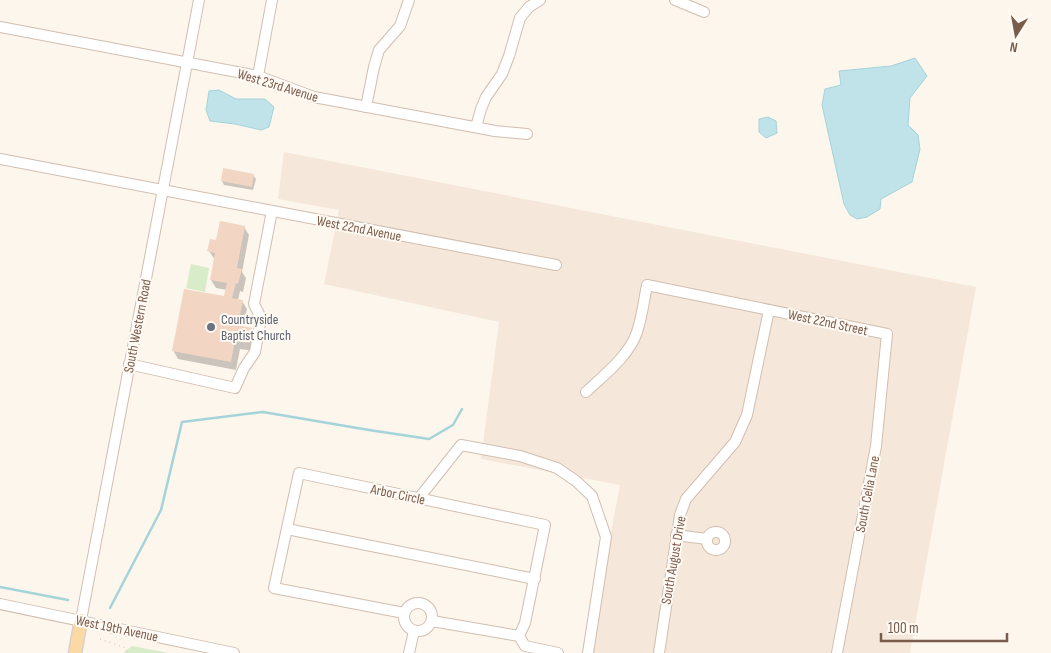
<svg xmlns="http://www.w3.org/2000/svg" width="1051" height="653" font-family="'Sofia Sans Condensed',sans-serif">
<rect width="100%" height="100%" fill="#fdf6ec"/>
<!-- residential -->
<path fill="#f5e8da" d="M284,152L976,287L910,653H588L620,485L481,459L499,322L324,284L339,210L278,199Z"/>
<!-- green -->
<g fill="#d8ecc9">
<path d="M191,264L209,268L205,292L186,288Z"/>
<path d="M132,646L169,653H123Z"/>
</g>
<!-- water -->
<g fill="#bfe3e8" stroke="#a5d3da">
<path d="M915,58L927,76L910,98L908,125L918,135L920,149L912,182L881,199L880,209L867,217L857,219L850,215L844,204L822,105L825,89L841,85L839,71L891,66Z"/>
<path d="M219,90L236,99H265L274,107L269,127L261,130L235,124L210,121L206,110L209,91Z"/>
<path d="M768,117L776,121L777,133L766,138L759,132V119Z"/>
</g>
<!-- shadow -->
<g fill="#0003">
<path d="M253,175L256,179L253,190L224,185L222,181Z"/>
<path d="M244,227L249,235L242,272L246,278L243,292L240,291L238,300L242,301L247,309L243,328L251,329L256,338L254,351L240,349L236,370L178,359L173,350L225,298L227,290L216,288L211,280L215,260L209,251L217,242Z"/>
</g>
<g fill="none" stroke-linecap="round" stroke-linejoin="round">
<!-- stream -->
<g stroke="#a5d3da" stroke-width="2.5">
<path d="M0,587L68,600"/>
<path d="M110,608L161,510L182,422L263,412L369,430L429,439L453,425L462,409"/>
</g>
</g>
<!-- building -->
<g fill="#f3d5c3">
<path d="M223,168L254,174L252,187L221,181Z"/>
<path d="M220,221L245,226L237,268L242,269L238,284L236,283L232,298L243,300L238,325L252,328L250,343L235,341L231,362L172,351L184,289L224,296L227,283L210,280L215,253L207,251L210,239L216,240Z"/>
</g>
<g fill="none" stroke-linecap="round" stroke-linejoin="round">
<defs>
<g id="minor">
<path d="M675,0L704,12"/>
<path d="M0,27L258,76L314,97L495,131L527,134"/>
<path d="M258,76L272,0"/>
<path d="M366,107L374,67L379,50L400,26L409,0"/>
<path d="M476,127L481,109L486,97L502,74L509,56L520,18L529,7L540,0"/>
<path d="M0,159L556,265"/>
<path d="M129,364L235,388L244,368L255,352L261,318L254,304L272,211"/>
<path d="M586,392C604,375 629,356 637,332C642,317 644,300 647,285L887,334L876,446L837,653"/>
<path d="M419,498L461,445L520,456L557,468L576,481L592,496L606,537L588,653"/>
<path d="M287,529L535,579"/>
<circle cx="716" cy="541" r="9"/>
<path d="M676,535L707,539"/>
<circle cx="418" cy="617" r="14"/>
<path d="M0,604L234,653"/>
<path d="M404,613L274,588L299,473L545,525L525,623L519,636L432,621"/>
<path d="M81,620L199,0"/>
<path d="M519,636L525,646L558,653"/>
<path d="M409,653L414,631"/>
<path d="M659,653L680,515L686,499L735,442L747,415L769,310"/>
</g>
<path id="major" d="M75,653L81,620"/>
</defs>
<!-- minor casing -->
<use href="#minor" stroke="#d1beb0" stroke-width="12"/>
<!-- major casing -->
<use href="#major" stroke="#dad1cd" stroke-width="15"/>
<!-- path -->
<path stroke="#d9b8a5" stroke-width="1" stroke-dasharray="1 4" stroke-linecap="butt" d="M100,639L126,648L127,652"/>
<!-- minor -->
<use href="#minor" stroke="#fff" stroke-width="10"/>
<!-- major -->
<use href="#major" stroke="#fbd9a5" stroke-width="12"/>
</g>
<!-- markers -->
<circle fill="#6b7280" stroke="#fffaf3" stroke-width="2" cx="211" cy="327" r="5"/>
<g text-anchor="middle" stroke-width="4" stroke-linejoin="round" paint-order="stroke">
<!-- street labels -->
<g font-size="14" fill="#7a5c4d" stroke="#fffaf3">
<text transform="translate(278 85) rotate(17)" y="5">West 23rd Avenue</text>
<text transform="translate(359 228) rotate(11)" y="5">West 22nd Avenue</text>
<text transform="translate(828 322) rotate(12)" y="5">West 22nd Street</text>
<text transform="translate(137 326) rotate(-79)" y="5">South Western Road</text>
<text transform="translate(398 494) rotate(12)" y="5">Arbor Circle</text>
<text transform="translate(867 494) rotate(-79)" y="5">South Celia Lane</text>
<text transform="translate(673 560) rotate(-80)" y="5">South August Drive</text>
<text transform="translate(117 628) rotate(12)" y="5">West 19th Avenue</text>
</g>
<!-- worship labels -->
<g font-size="14" fill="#5b616d" stroke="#fffaf3" text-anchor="start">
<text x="221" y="324">Countryside<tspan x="221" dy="16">Baptist Church</tspan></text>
</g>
</g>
<!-- north arrow -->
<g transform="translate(1016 35) rotate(191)" stroke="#fffaf3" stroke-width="4" paint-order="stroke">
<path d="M0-4L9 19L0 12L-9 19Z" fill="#7a5c4d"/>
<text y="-8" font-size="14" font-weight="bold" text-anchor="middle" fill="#7a5c4d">N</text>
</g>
<!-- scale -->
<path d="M881 633v8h126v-8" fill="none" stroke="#7a5c4d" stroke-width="2.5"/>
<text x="888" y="633" font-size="15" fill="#7a5c4d" stroke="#fffaf3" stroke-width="4" paint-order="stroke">100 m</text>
</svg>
